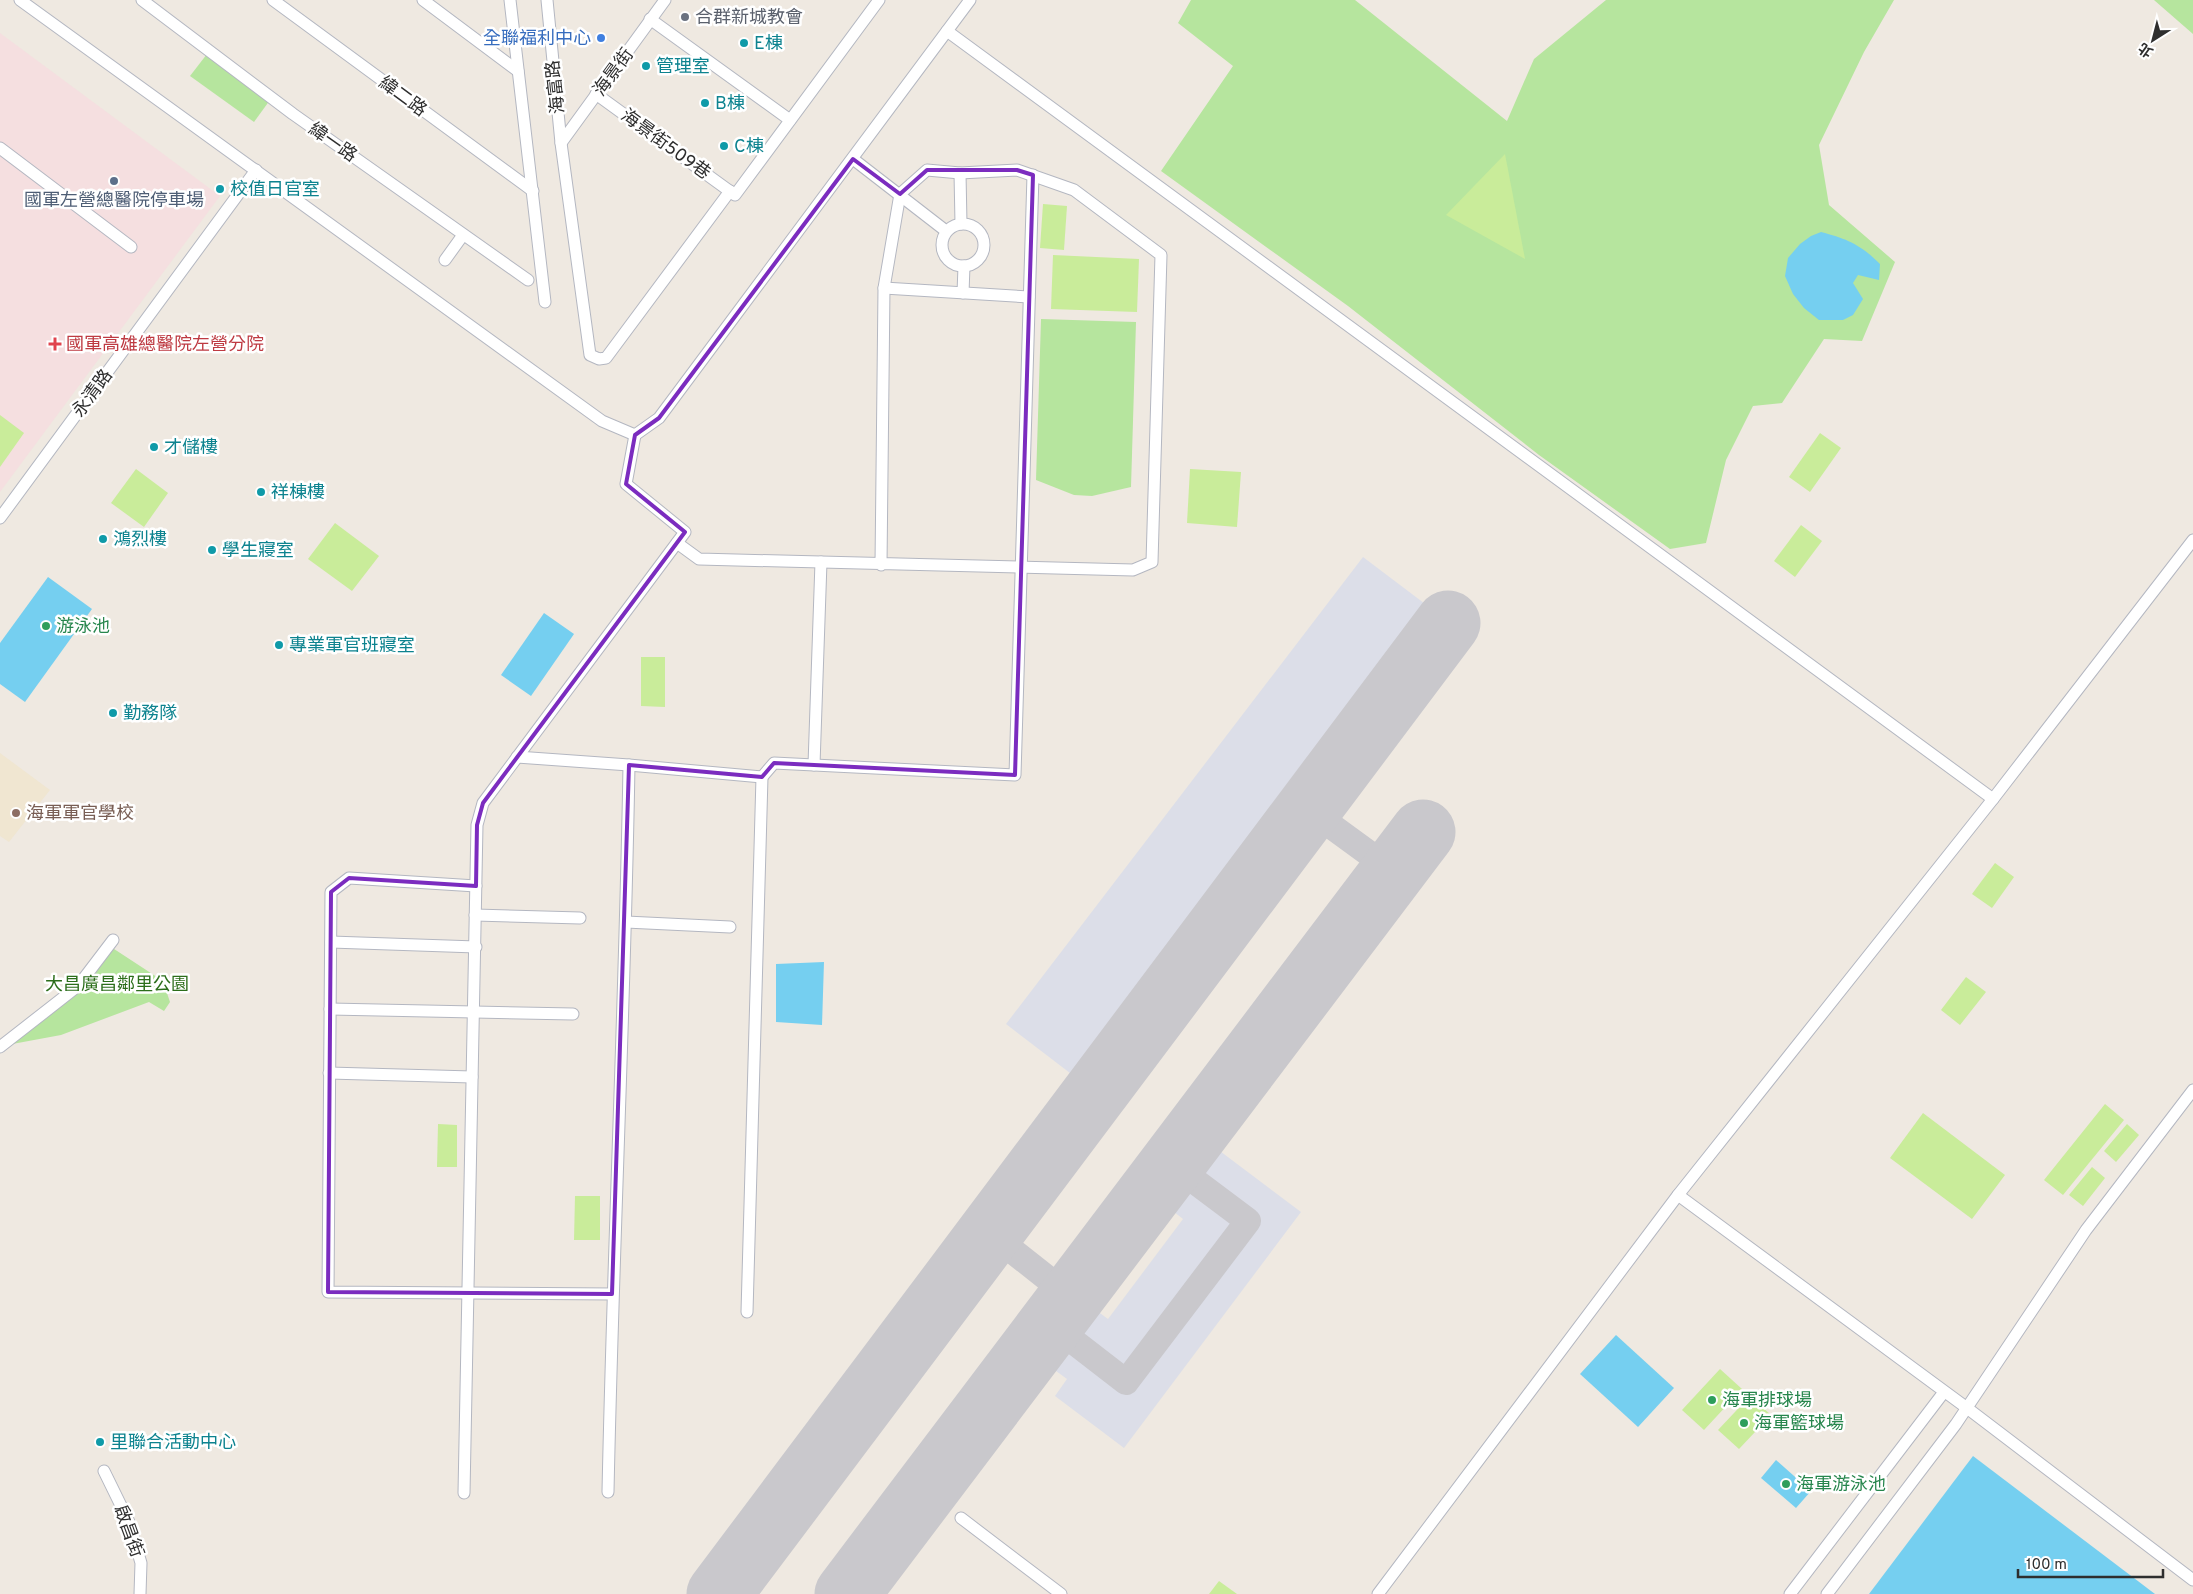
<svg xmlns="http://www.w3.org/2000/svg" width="2193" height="1594" font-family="Overpass,'Noto Sans TC',sans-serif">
<rect width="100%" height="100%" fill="#efe9e1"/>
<!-- education -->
<path fill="#f0e6d1" d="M0,753L50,790L9,842L0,836Z"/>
<!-- medical -->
<path fill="#f5dfe0" d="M0,33L220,196L0,492Z"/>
<!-- airport -->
<g fill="#dcdee8">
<path d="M1363,557L1445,619L1087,1086L1006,1024Z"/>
<path d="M1196,1133L1301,1212L1124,1448L1055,1396L1067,1379L1030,1352L1074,1294L1108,1319L1183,1219L1150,1193Z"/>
</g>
<!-- green -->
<g fill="#b6e59e">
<path d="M1191,0H1355L1507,121L1534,59L1606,0H1894L1864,52L1819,145L1829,205L1895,262L1862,341L1824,339L1782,403L1753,406L1726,460L1706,543L1670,549L1539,455L1348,306L1161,171L1233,66L1178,23Z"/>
<path d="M2154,0H2193V34Z"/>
<path d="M207,54L270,100L254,122L190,76Z"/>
<path d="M1041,319L1136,322L1131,487L1092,496L1074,495L1036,480Z"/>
<path d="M111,947L163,981L170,1002L164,1011L149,1002L61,1035L7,1045L81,988Z"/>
</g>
<!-- pitch -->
<g fill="#c9ec9a">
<path d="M1505,154L1525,259L1446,215Z"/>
<path d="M1043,204L1067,206L1064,250L1040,248Z"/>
<path d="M1053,255L1139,259L1137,312L1051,309Z"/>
<path d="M0,415L24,433L0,467Z"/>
<path d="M1820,433L1841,448L1810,492L1789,477Z"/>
<path d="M136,469L168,493L144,527L111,503Z"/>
<path d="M1190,469L1241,472L1237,527L1187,523Z"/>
<path d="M335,523L379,556L352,591L308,559Z"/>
<path d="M1801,525L1822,541L1795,577L1774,561Z"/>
<path d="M641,657H665V707L641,706Z"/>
<path d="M1995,863L2014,877L1992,908L1972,894Z"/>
<path d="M1966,977L1986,992L1960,1025L1941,1010Z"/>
<path d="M2105,1104L2124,1120L2063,1195L2044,1180Z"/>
<path d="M1923,1113L2005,1175L1972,1219L1890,1158Z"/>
<path d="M438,1124L457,1125V1167H437Z"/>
<path d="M2127,1124L2139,1135L2116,1162L2104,1151Z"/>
<path d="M2092,1167L2105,1178L2083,1206L2069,1195Z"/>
<path d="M575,1196H600V1240H574Z"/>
<path d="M1720,1369L1742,1389L1704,1430L1682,1410Z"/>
<path d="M1750,1396L1771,1415L1739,1449L1718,1430Z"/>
<path d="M1219,1581L1237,1594H1209Z"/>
</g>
<!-- water -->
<g fill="#75cff0">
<path d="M1821,232C1847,239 1860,244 1880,264L1879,280L1858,275L1853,283L1863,299L1853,315L1843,320H1819L1804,308L1793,294L1785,276L1788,258L1800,244L1811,236Z"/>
<path d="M48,577L92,609L25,702L0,684V643Z"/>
<path d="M544,613L574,634L531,696L501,675Z"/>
<path d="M824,962L822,1025L776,1022V964Z"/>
<path d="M1616,1335L1674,1388L1638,1427L1580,1374Z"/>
<path d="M1973,1456L2155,1594H1869Z"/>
<path d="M1776,1460L1811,1491L1796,1508L1761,1478Z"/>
</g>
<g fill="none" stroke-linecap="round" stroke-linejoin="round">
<!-- taxiway -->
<g stroke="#c9c8cc" stroke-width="26">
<path d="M1308,809L1393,871"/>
<path d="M990,1233L1071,1297"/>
<path d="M1051,1324L1126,1382L1248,1221L1172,1164"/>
</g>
<!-- runway -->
<g stroke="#c9c8cc" stroke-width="65">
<path d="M719,1594L1448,623"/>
<path d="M847,1594L1423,832"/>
</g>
<defs>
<g id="minor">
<path d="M20,0L602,421L635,435L659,418L970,0"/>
<path d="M142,0L293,114L528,280"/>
<path d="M273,0L533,191"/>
<path d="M423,0L518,71"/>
<path d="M510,0L545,302"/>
<path d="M547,0L561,143L590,355L599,359L606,358L730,191"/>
<path d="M650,19L790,120"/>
<path d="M947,31L1993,799"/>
<path d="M596,94L735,195L879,0"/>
<path d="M561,143L665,0"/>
<path d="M0,148L131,247"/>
<path d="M853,159L946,231"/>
<path d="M960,173L961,224"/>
<circle cx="963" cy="245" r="21"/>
<path d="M445,260L463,235"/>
<path d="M884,288L1029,297"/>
<path d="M963,293L964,266"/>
<path d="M0,518L256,170"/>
<path d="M677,543L699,559L1133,570L1152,562L1161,255L1074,190L1017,170L960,173L927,170L900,194L884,288L881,565"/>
<path d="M517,757L629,765L762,777L774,763L1015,775L1033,175"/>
<path d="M814,765L821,562"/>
<path d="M476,886L349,878L331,892L328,1292L612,1294"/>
<path d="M475,915L580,918"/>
<path d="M626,922L730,927"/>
<path d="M331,942L476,947"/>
<path d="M330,1009L573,1014"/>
<path d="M0,1047L78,986L113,940"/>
<path d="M329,1073L472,1077"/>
<path d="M1678,1195L1967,1408L2193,1580"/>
<path d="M747,1312L762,777"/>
<path d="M104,1471L129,1522L141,1563L140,1594"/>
<path d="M608,1492C613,1249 625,1007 629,765"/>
<path d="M464,1493L477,825L483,803L685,532L626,484L635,435"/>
<path d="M961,1518L1061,1594"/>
<path d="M1378,1594L1678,1195L1993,799L2193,540"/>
<path d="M1790,1594L1944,1392"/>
<path d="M1827,1594L1956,1424L2086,1230L2193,1090"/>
</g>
</defs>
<!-- minor casing -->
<use href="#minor" stroke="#b4b7c1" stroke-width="13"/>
<!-- minor -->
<use href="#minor" stroke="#fff" stroke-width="11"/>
</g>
<!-- marked area -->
<path fill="none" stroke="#7b2cbf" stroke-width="4" stroke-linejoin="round" d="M853,159L900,194L927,170H1017L1033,175L1015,775L774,763L762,777L629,765L612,1294L328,1292L331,892L349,878L476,886L477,825L483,803L685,532L626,484L635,435L659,418Z"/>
<!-- markers -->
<circle fill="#6b7280" stroke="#fff" stroke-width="2" cx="685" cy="17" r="5"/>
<circle fill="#3f7fe0" stroke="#fff" stroke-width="2" cx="601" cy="38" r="5"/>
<g fill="#0f9aa8" stroke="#fff" stroke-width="2">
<circle cx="744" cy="43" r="5"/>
<circle cx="646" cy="66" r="5"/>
<circle cx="705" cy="103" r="5"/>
<circle cx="724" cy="146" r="5"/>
<circle cx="220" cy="189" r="5"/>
<circle cx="154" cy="447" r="5"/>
<circle cx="261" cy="492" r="5"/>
<circle cx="103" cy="539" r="5"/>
<circle cx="212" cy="550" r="5"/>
<circle cx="279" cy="645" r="5"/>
<circle cx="113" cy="713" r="5"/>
<circle cx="100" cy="1442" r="5"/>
</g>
<circle fill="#5c6f8a" stroke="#fff" stroke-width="2" cx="114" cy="181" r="5"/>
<path fill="#e0444e" stroke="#fff" stroke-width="2" d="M52.5 336.5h5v5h5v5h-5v5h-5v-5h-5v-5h5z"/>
<g fill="#2e9e5b" stroke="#fff" stroke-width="2">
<circle cx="46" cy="626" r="5"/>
<circle cx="1712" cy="1400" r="5"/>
<circle cx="1744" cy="1423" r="5"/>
<circle cx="1786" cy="1484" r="5"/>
</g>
<circle fill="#8d6e63" stroke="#fff" stroke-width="2" cx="16" cy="813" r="5"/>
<g text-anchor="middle" stroke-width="5" stroke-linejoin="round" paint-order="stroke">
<!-- worship labels -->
<g font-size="18" fill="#5b616d" stroke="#fff" text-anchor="start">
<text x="695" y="23">合群新城教會</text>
</g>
<!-- shop labels -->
<g font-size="18" fill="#366cbe" stroke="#fff" text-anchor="end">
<text x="591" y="44">全聯福利中心</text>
</g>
<!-- culture labels -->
<g font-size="18" fill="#0d838f" stroke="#fff" text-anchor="start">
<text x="754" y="49">E棟</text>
<text x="656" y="72">管理室</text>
<text x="715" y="109">B棟</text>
<text x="734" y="152">C棟</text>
<text x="230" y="195">校值日官室</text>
<text x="164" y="453">才儲樓</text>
<text x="271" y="498">祥棟樓</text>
<text x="113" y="545">鴻烈樓</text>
<text x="222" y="556">學生寢室</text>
<text x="289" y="651">專業軍官班寢室</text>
<text x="123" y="719">勤務隊</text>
<text x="110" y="1448">里聯合活動中心</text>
</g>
<!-- street labels -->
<g font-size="18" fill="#2e2e2e" stroke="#fff">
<text transform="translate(613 72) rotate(-54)" y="6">海景街</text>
<text transform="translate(555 87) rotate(-96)" y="6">海富路</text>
<text transform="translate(403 96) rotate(36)" y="6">緯二路</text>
<text transform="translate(333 142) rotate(35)" y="6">緯一路</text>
<text transform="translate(666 144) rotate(36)" y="6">海景街509巷</text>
<text transform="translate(92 393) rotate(-54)" y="6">永清路</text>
<text transform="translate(129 1531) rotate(70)" y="6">啟昌街</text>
</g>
<!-- service labels -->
<g font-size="18" fill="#4e5e75" stroke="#fff">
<text x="114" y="206">國軍左營總醫院停車場</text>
</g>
<!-- health labels -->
<g font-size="18" fill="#be3a42" stroke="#fff" text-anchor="start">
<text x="66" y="350">國軍高雄總醫院左營分院</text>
</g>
<!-- leisure labels -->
<g font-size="18" fill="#27864d" stroke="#fff" text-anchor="start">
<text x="56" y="632">游泳池</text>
<text x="1722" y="1406">海軍排球場</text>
<text x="1754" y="1429">海軍籃球場</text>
<text x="1796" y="1490">海軍游泳池</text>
</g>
<!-- education labels -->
<g font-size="18" fill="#785e54" stroke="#fff" text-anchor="start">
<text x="26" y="819">海軍軍官學校</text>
</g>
<!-- park labels -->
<g font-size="18" fill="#2c6e1b" stroke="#fff">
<text x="117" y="990">大昌廣昌鄰里公園</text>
</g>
</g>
<!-- north arrow -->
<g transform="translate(2153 40) rotate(216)" stroke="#ffffff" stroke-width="4" paint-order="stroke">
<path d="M0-4L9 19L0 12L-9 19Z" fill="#2e2e2e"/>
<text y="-8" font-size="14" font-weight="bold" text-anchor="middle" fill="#2e2e2e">北</text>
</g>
<!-- scale -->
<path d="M2018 1569v8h145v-8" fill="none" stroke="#2e2e2e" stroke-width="2.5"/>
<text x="2026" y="1569" font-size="15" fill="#2e2e2e" stroke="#ffffff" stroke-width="4" paint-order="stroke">100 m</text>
</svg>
